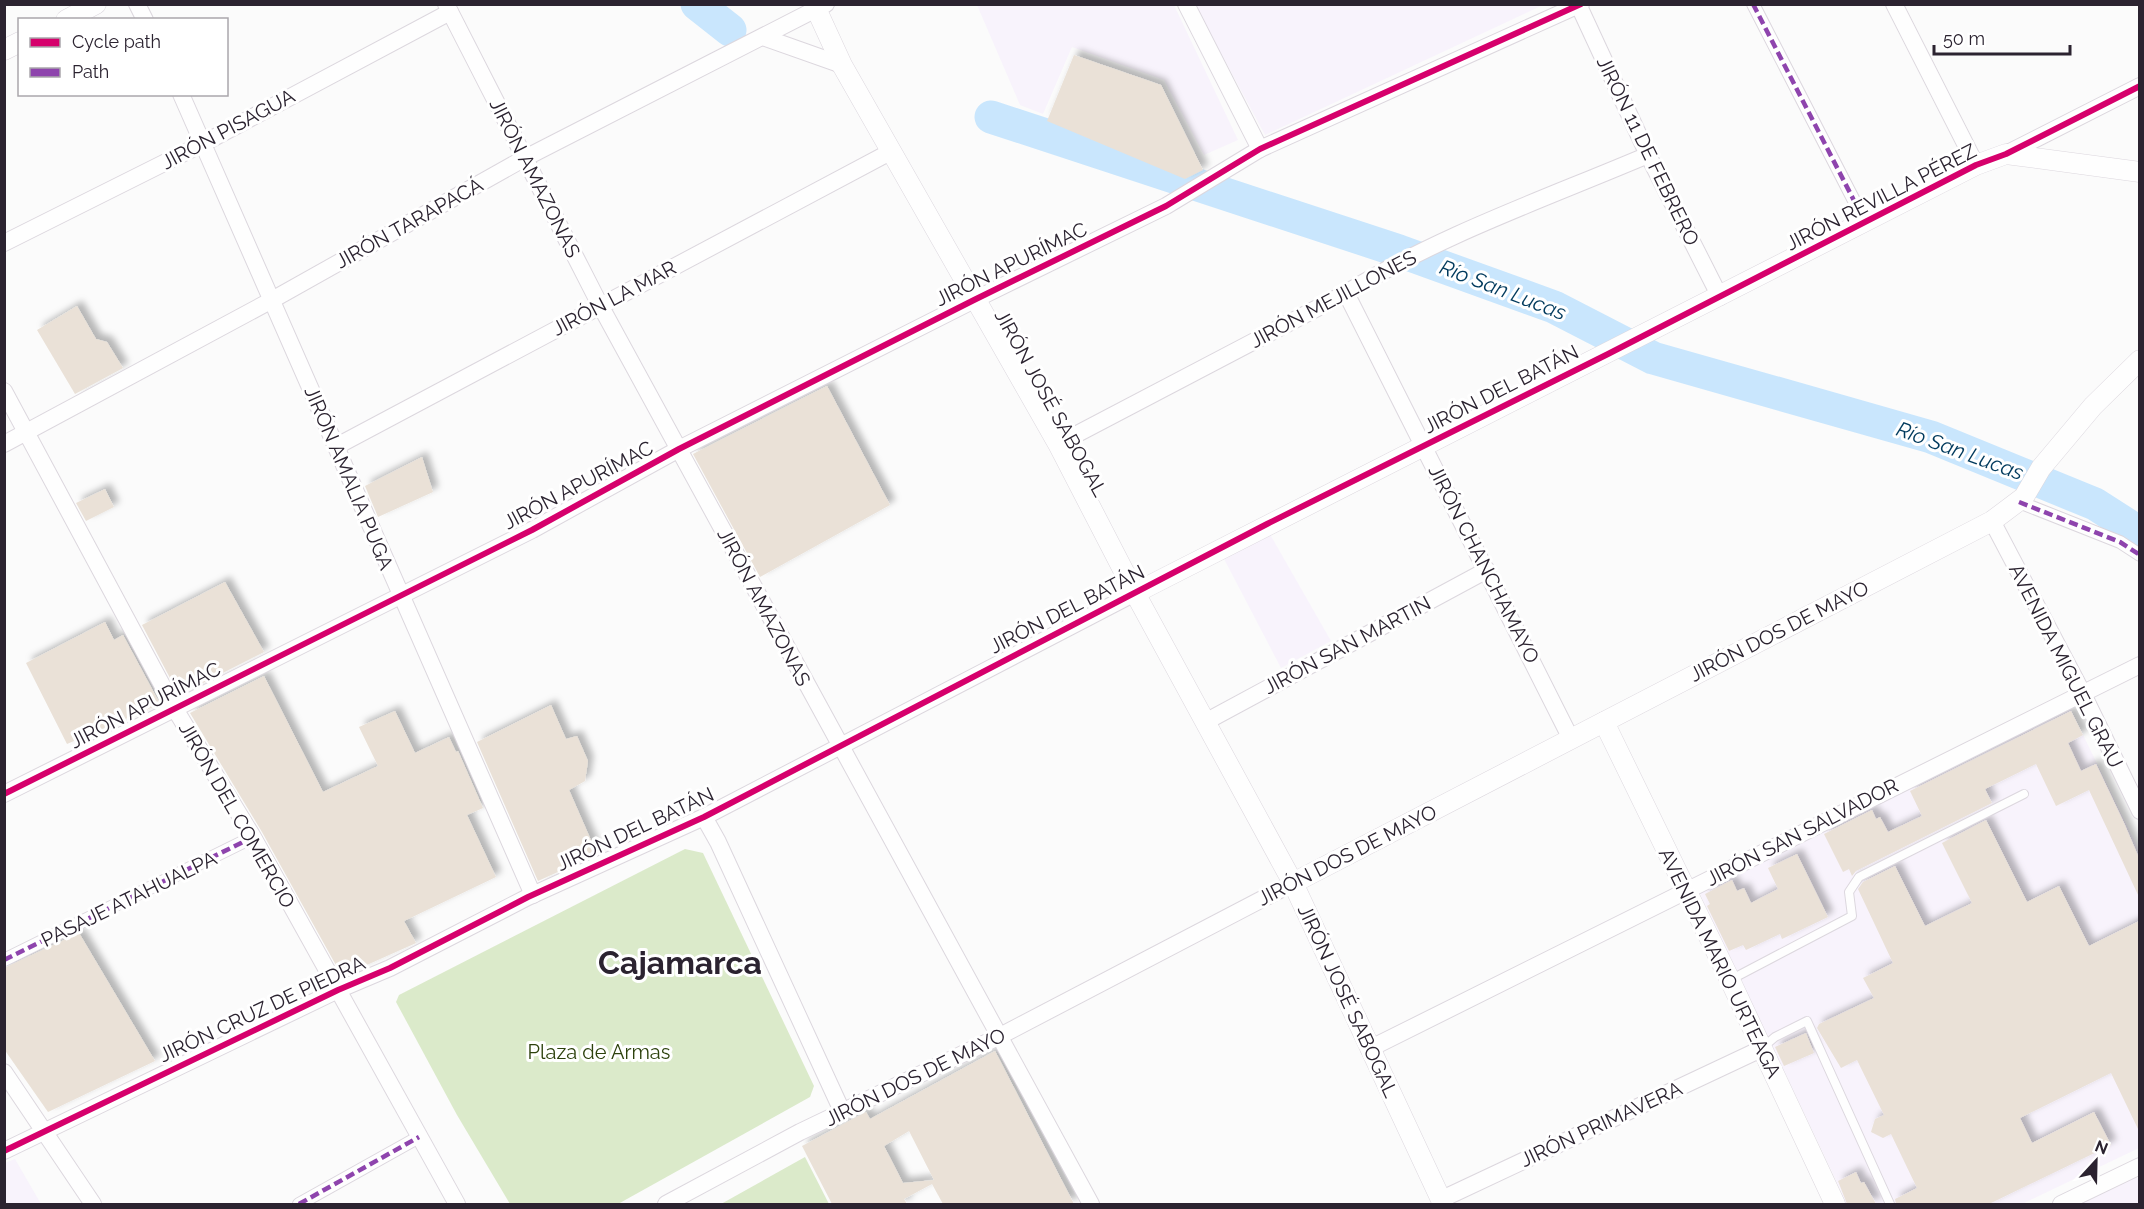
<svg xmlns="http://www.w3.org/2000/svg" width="2144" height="1209" font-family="Raleway,sans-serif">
<defs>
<filter id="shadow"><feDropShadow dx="5.5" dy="-5.5" stdDeviation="3" flood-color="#0004"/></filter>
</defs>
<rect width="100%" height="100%" fill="#fbfbfb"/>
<!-- built -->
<g fill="#f8f3fc">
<path d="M977,5H1174L1238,140L1204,155L1164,80L1072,47L1043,114L1020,105Z"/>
<path d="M1195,5H1543L1265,135Z"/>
<path d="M1267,529L1331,641L1281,668L1222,555Z"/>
<path d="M2070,708L2139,850V1148L2022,1204H1839L1835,1197L1842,1193L1699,892Z"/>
<path d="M15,1159L41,1204H5V1163Z"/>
<path d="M2134,1177L2139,1179V1204H2077Z"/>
</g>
<!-- green -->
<g fill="#dbeaca">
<path d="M685,849L703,853L814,1086L810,1097L618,1204H510L457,1115L396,1002L399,995Z"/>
<path d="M805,1157L829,1204H721Z"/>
</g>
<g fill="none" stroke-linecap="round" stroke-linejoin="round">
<!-- river -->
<g stroke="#c9e6fd" stroke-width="33">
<path d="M697,4L730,30"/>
<path d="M991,117L1399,251L1554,307L1653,358L1931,437L2095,504L2140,533"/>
</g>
</g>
<!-- building -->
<g fill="#eae1d7" fill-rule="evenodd" filter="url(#shadow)">
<path d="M1074,55L1161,85L1203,170L1185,179L1047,121Z"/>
<path d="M77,306L96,339L107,342L123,368L75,394L37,330Z"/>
<path d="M827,386L890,505L760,577L693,454Z"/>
<path d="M422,457L433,492L378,517L365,486Z"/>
<path d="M105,489L114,507L86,521L76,503Z"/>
<path d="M225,582L264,652L179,695L142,625Z"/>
<path d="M105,622L114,640L123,635L160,704L67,744L26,663Z"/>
<path d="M264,676L323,792L378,766L359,727L395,711L415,753L449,737L456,752L458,751L483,808L467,815L496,877L404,921L416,943L342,976L262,832L190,713Z"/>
<path d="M551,705L566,739L577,736L588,761L585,781L569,790L597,854L538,881L477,742Z"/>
<path d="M2071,711L2083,735L2068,743L2081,771L2096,764L2124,823L2139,858V897L2089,790L2056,806L2036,764L1985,789L1992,803L1856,871L1852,876L1849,869L1843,872L1824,834L1872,810L1876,819L1880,817L1888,832L1922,816L1910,791Z"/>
<path d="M1986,820L2027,902L2059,886L2089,946L2139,921V1131L2111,1073L2020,1118L2032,1143L2094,1112L2111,1145L1989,1204H1896L1895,1199L1917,1188L1891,1134L1883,1138L1871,1132L1875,1119L1884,1115L1857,1060L1841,1068L1817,1028L1819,1024L1874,998L1863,978L1893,963L1858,889L1863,882L1895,866L1925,926L1972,903L1942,843Z"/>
<path d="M1797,854L1828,917L1782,939L1780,934L1746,950L1743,945L1729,951L1707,906L1710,904L1705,894L1732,880L1737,891L1744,888L1751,903L1778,889L1768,868Z"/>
<path d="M79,933L155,1061L48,1112L4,1049V968Z"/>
<path d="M1806,1033L1814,1053L1784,1066L1775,1047Z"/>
<path d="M995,1051L1074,1204H943L932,1184L904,1199L907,1204H832L802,1146L866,1112L870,1119ZM909,1131L934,1180L903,1183L884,1146Z"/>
<path d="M1856,1172L1861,1183L1864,1182L1876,1204H1847L1838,1181Z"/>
</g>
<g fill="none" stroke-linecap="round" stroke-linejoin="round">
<defs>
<g id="service">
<path d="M1730,980L1852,916L1849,892L1859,877L2024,794"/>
<path d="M1762,1048L1775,1037L1807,1021L1890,1204"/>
</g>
<g id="pedestrian">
<path d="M1753,4L1865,222"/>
<path d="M2019,502L2120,542L2140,555"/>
<path d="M4,960L253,837"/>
<path d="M299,1204L419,1137"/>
</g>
<g id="minor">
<path d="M137,4L145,20"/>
<path d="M446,4L600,305L1091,1204"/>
<path d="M1186,4L1260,149"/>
<path d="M1578,4L1648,155L1720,297"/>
<path d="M1894,4L1976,165"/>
<path d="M763,37L842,65"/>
<path d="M181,94L533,895"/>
<path d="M2006,154L2140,86"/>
<path d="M4,243L204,143L450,12"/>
<path d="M1346,293L1571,739"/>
<path d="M4,391L175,709L253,837L457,1204"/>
<path d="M4,444L272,300L525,158L826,4"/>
<path d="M1058,444L1346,293C1440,235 1547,198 1648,155"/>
<path d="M337,446L892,151"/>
<path d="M1992,521L2082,692L2140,811"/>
<path d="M1207,721L1487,570"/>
<path d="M4,794L532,530L679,449L974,300L1166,206L1260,149L1581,4"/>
<path d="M704,817L718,842L842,1111"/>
<path d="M1369,1049L2140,665"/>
<path d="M4,1072L93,1204"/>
<path d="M4,1151L338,990L390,968L528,897L704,817L1135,593"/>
<path d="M1440,1200L1761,1049"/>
<path d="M666,1204L800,1132L1000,1036L1293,883"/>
<path d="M2061,1204L2140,1166"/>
</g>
<g id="tertiary">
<path d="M814,4L842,65L1058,444L1135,593L1293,883L1443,1204"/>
<path d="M66,20L96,4"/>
<path d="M4,50L20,42"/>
<path d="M1135,593L1976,165L2006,154L2140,172"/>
<path d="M1604,722L1730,980L1835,1204"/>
<path d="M1293,883L1992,521L2024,497L2041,468L2093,406L2140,360"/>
</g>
</defs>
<!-- service casing -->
<use href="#service" stroke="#dcd7de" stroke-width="10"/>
<!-- pedestrian casing -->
<use href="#pedestrian" stroke="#dcd7de" stroke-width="14"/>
<!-- minor casing -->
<use href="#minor" stroke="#dcd7de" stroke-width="18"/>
<!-- tertiary casing -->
<use href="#tertiary" stroke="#dcd7de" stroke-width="21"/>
<!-- service -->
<use href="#service" stroke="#fefefe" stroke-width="8"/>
<!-- pedestrian -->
<use href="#pedestrian" stroke="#fefefe" stroke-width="12"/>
<!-- minor -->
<use href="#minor" stroke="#fefefe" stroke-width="16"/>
<!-- tertiary -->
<use href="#tertiary" stroke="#fefefe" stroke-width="20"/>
<!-- quiet -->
<g stroke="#8e44ad" stroke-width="4.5" stroke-dasharray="9 4.5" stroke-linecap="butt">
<path d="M1753,4L1865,222"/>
<path d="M2019,502L2120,542L2140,555"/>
<path d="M4,960L253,837"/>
<path d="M299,1204L419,1137"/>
</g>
<defs>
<g id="cycleway">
<path d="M4,794L532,530L679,449L974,300L1166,206L1260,149L1581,4"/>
<path d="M4,1151L338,990L390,968L528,897L704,817L1267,524L1608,354L1976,165L2006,154L2140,86"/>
</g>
</defs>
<!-- cycleway casing -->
<use href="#cycleway" stroke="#fff" stroke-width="10"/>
<!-- cycleway -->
<use href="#cycleway" stroke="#d6006c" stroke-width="6"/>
</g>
<g text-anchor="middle" stroke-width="6" stroke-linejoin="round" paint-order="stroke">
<!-- street labels -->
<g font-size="20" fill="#2b2330" stroke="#fff">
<text transform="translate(228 129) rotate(-28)" y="7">JIRÓN PISAGUA</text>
<text transform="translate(1648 151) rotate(64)" y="7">JIRÓN 11 DE FEBRERO</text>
<text transform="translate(535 178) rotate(63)" y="7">JIRÓN AMAZONAS</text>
<text transform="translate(1881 197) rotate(-27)" y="7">JIRÓN REVILLA PÉREZ</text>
<text transform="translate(409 223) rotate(-29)" y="7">JIRÓN TARAPACÁ</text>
<text transform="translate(1011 264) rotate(-26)" y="7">JIRÓN APURÍMAC</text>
<text transform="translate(614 298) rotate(-28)" y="7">JIRÓN LA MAR</text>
<text transform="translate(1333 299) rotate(-28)" y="7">JIRÓN MEJILLONES</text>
<text transform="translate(1501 389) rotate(-27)" y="7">JIRÓN DEL BATÁN</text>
<text transform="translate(1051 403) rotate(61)" y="7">JIRÓN JOSÉ SABOGAL</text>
<text transform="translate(349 478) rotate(67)" y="7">JIRÓN AMALIA PUGA</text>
<text transform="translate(578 485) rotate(-28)" y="7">JIRÓN APURÍMAC</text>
<text transform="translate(1484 564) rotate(63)" y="7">JIRÓN CHANCHAMAYO</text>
<text transform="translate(764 607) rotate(62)" y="7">JIRÓN AMAZONAS</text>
<text transform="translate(1067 609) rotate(-27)" y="7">JIRÓN DEL BATÁN</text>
<text transform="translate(1779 631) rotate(-27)" y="7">JIRÓN DOS DE MAYO</text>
<text transform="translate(1347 645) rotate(-28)" y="7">JIRÓN SAN MARTIN</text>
<text transform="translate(2066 666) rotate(63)" y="7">AVENIDA MIGUEL GRAU</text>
<text transform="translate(145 705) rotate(-27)" y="7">JIRÓN APURÍMAC</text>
<text transform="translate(237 815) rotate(60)" y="7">JIRÓN DEL COMERCIO</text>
<text transform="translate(635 829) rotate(-25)" y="7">JIRÓN DEL BATÁN</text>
<text transform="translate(1802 832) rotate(-27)" y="7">JIRÓN SAN SALVADOR</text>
<text transform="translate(1347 855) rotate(-27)" y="7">JIRÓN DOS DE MAYO</text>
<text transform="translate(129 899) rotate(-26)" y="7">PASAJE ATAHUALPA</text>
<text transform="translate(1720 963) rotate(64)" y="7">AVENIDA MARIO URTEAGA</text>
<text transform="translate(1348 1001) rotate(65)" y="7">JIRÓN JOSÉ SABOGAL</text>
<text transform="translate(262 1009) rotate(-25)" y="7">JIRÓN CRUZ DE PIEDRA</text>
<text transform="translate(915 1077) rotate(-26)" y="7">JIRÓN DOS DE MAYO</text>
<text transform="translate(1601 1124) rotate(-25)" y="7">JIRÓN PRIMAVERA</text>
</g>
<!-- park labels -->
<g font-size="20" fill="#2c410c" stroke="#fff">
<text x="599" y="1059">Plaza de Armas</text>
</g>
<!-- water labels -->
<g font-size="21" font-style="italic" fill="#003a5d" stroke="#fff">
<text transform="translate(1503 290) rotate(21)" y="7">Río San Lucas</text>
<text transform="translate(1960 451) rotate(20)" y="7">Río San Lucas</text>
</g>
<!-- town labels -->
<g font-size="32" font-weight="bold" fill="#2b2330" stroke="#fff">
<text x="680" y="974">Cajamarca</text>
</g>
</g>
<!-- border -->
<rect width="2144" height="1209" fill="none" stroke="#2b2330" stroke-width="12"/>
<!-- legend -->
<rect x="18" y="18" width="210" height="78" fill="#ffffff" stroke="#aaa7ac" stroke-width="1.5"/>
<rect x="30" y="38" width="30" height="9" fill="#d6006c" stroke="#aaa7ac" stroke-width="1.5"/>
<text x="72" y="48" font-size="18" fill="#2b2330">Cycle path</text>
<rect x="30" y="68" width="30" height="9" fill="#8e44ad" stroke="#aaa7ac" stroke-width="1.5"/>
<text x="72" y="78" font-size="18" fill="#2b2330">Path</text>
<!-- north arrow -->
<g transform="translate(2096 1161) rotate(22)" stroke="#ffffff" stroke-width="4.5" paint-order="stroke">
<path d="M0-4.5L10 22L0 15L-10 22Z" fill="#2b2330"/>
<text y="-9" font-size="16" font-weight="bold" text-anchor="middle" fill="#2b2330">N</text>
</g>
<!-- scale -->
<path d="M1934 45v9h136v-9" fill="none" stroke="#2b2330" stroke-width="3"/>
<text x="1943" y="45" font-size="18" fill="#2b2330" stroke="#ffffff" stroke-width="4.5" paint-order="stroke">50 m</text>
</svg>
